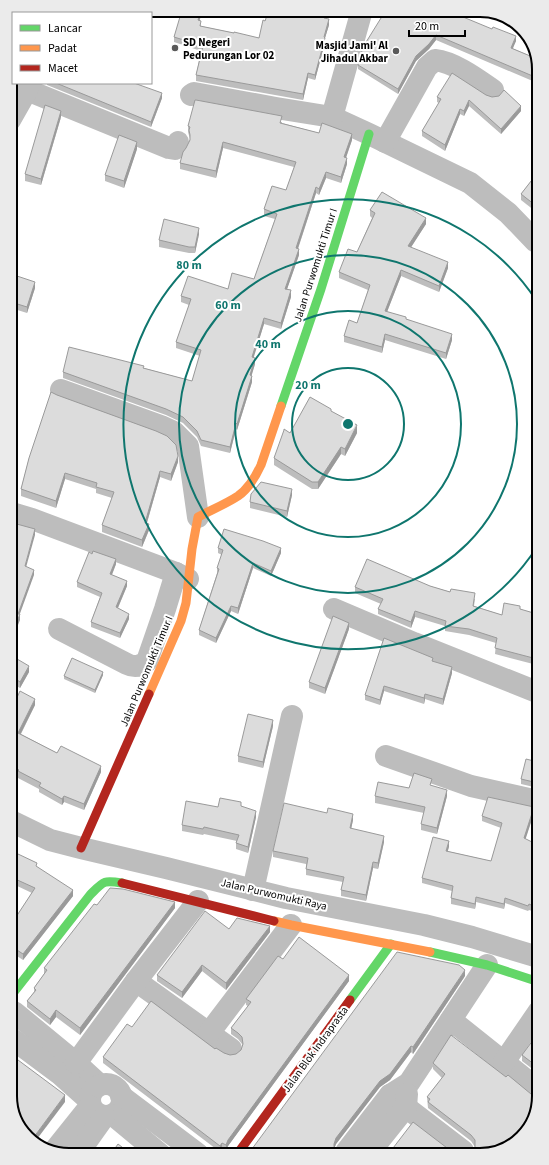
<svg xmlns="http://www.w3.org/2000/svg" width="549" height="1165" font-family="'Source Sans 3',sans-serif">
<rect width="100%" height="100%" fill="#fff"/>
<g fill="none" stroke-linecap="round" stroke-linejoin="round">
<!-- street -->
<g stroke="#bdbdbd" stroke-width="22">
<path d="M362,10L332,117L369,134L470,183L508,213L535,241"/>
<path d="M27,90L169,148L175,149L176,147L178,142"/>
<path d="M191,95L194,93L276,108L332,117"/>
<path d="M10,120L27,90L30,83"/>
<path d="M385,142L427,67L435,60C454,62 477,79 493,90"/>
<path d="M61,390L161,426L174,432L188,446L198,517"/>
<path d="M12,513L32,519L176,573L188,579"/>
<path d="M334,609L414,643L537,692"/>
<path d="M59,629L127,664C135,668 141,666 147,661L165,609L176,573"/>
<path d="M386,756L471,786L538,801"/>
<path d="M13,822L50,840L81,848L166,868L286,898L424,925L472,937L538,957"/>
<path d="M253,890L292,716"/>
<path d="M136,981L231,1049"/>
<path d="M14,1012L76,1063L100,1085"/>
<path d="M451,1020L539,1090"/>
<path d="M209,1033L291,925"/>
<path d="M14,1040L61,1075L89,1100"/>
<path d="M504,1062L539,1011"/>
<path d="M76,1063L136,981L198,901"/>
<circle cx="106" cy="1100" r="16"/>
<path d="M390,1095L463,1151"/>
<path d="M121,1096L198,1154"/>
<path d="M113,1115L160,1154"/>
<path d="M54,1151L90,1106"/>
<path d="M346,1152L390,1095L409,1083L487,965"/>
<path d="M370,1152L406,1107L407,1094"/>
<path d="M77,1155L104,1117"/>
</g>
<!-- fast -->
<g stroke="#63d668" stroke-width="9">
<path d="M281,406L321,289L369,134"/>
<path d="M430,952L487,965L539,982"/>
<path d="M14,992L90,895C104,881 103,880 122,883"/>
<path d="M350,1000L391,944"/>
</g>
<!-- slow -->
<g stroke="#ff974d" stroke-width="9">
<path d="M149,694L181,621L186,603L192,549L198,517C211,510 226,504 238,496C248,489 256,476 261,465L281,406"/>
<path d="M274,921L291,925L430,952"/>
</g>
<!-- jam -->
<g stroke="#b3261e" stroke-width="9">
<path d="M81,848L149,694"/>
<path d="M122,883L274,921"/>
<path d="M238,1153L350,1000"/>
</g>
</g>
<!-- wall -->
<g fill="#bdbdbd">
<path d="M166,10H203L199,20L201,26L259,38L269,10H328L326,18L329,25L325,38V43L315,80L308,78L303,100L196,81V75L201,51L174,42V37L181,15Z"/>
<path d="M452,13L516,41L512,48L535,58V82L436,40L429,49L416,61L398,94L358,69V65Z"/>
<path d="M47,83H134L162,98L151,127L47,85Z"/>
<path d="M486,95L521,111L501,134L469,106L464,116L460,114L445,151L422,136V131L439,103L437,102V97Z"/>
<path d="M61,117L41,185L25,181V174Z"/>
<path d="M282,122V123L319,133L352,140L346,158L347,164L341,183L326,178L319,195L316,193L298,249L299,255L287,289L291,297L281,329L264,324L253,357L255,364L251,376L252,382L237,430L236,429L230,453L201,446L197,437L183,423L166,415L63,378V372L144,368L192,381L200,356L176,348V342L189,305L181,302V296L228,289L254,279L275,219L264,216V209L286,190L294,167L223,148L216,178L180,169V163L190,139L188,132V126Z"/>
<path d="M137,149L124,188L105,181V175Z"/>
<path d="M535,176V211L521,200V194Z"/>
<path d="M370,210L426,224L411,247L448,268L439,292L401,276L387,312L406,319L452,340L446,359L385,340L382,353L344,342V336L357,323L368,290L339,278V272L357,252L372,218L370,216Z"/>
<path d="M199,234L195,253H189L159,247V240Z"/>
<path d="M11,274L35,288L27,313L11,308Z"/>
<path d="M331,411L357,433L345,456L341,454L318,489H312L274,465V458L290,433Z"/>
<path d="M29,458L178,462L171,481L160,477L147,523L149,530L142,547L102,532V525L112,498L96,493V489L65,479L56,508L21,496V489Z"/>
<path d="M292,495L287,517L250,508V502Z"/>
<path d="M218,548L281,553L271,576L253,568L238,614L231,611L216,643L199,635V630L217,573V568L222,555L218,553Z"/>
<path d="M116,564L112,575L127,586L118,608L129,619L120,638L91,627V622L100,597L77,587V582Z"/>
<path d="M430,586L475,599L474,606L502,615L520,609L537,614V665L495,654L496,643L469,635L445,631V626L415,617L411,628L378,614V609L381,604L355,593V587Z"/>
<path d="M349,629L325,694L309,688V682Z"/>
<path d="M12,656L29,672L20,688L13,684Z"/>
<path d="M433,661L452,673L443,705L425,699L424,704L384,691L380,705L365,700V695Z"/>
<path d="M103,675L95,693L64,679V676Z"/>
<path d="M35,705L21,734L57,753L101,772L84,810L64,802L62,805L39,792V789L18,778V776L13,774V706Z"/>
<path d="M537,721V732H536V726Z"/>
<path d="M273,726L263,768L238,762V756Z"/>
<path d="M538,762V788L521,784V779Z"/>
<path d="M432,786L447,796L437,834L421,830V824L424,813L375,803V796L409,788Z"/>
<path d="M241,806L256,817L248,853L236,849V843L237,841L204,834L203,835L182,831V825L218,807Z"/>
<path d="M534,813L525,839L538,845V913L529,910L528,911L505,903L504,909L476,902L475,909L451,904V898L452,891L422,883V878L449,847L447,851L491,861L501,828L482,821V816Z"/>
<path d="M353,820L351,829L384,842L378,869L373,868L366,901L341,896V890L343,882L306,875V864L273,857V851Z"/>
<path d="M13,863L37,867L73,896L23,960L17,956L16,917L32,893L13,884Z"/>
<path d="M97,905L175,908L80,1035L56,1017L50,1025L27,1007V1001L34,992V988L44,974V968Z"/>
<path d="M229,929L270,932L226,990L202,971L182,998L157,981V975Z"/>
<path d="M283,959L349,981L228,1146L226,1151L222,1149L220,1152L103,1063V1057L132,1027L215,1049L230,1055L236,1054L241,1050L243,1046L242,1044L238,1039L231,1034V1028L248,1006L246,1005V999Z"/>
<path d="M465,976L413,1054L411,1052L390,1080L380,1087L336,1144L334,1149V1152L249,1153Z"/>
<path d="M539,1032V1074L522,1061V1055Z"/>
<path d="M433,1063L506,1077L531,1094L537,1096L475,1148V1147L471,1141L428,1108L427,1097L442,1078L433,1069Z"/>
</g>
<!-- shaded-wall -->
<g fill="#9a9a9a">
<path d="M105,10H107L106,13H104Z"/>
<path d="M201,10H203L198,25V20Z"/>
<path d="M326,10H328L324,23V18Z"/>
<path d="M329,19V25L325,38V43L315,80V75Z"/>
<path d="M436,35V40L429,49L416,61L398,94V89L416,56Z"/>
<path d="M516,36V41L511,53V48Z"/>
<path d="M308,73V78L303,100V94Z"/>
<path d="M162,93V98L151,127V122Z"/>
<path d="M469,100V106L464,116V111Z"/>
<path d="M521,106V111L501,134V129Z"/>
<path d="M460,109V114L445,151V145Z"/>
<path d="M61,111V117L41,185V179Z"/>
<path d="M352,134V140L344,163V157Z"/>
<path d="M137,142V149L124,188V181Z"/>
<path d="M223,142V148L216,178V171Z"/>
<path d="M347,158V164L341,183V177Z"/>
<path d="M326,172V178L319,195V189Z"/>
<path d="M316,187V193L296,254V248Z"/>
<path d="M426,218V224L408,252V246Z"/>
<path d="M199,228V234L195,253V247Z"/>
<path d="M299,249V255L285,295V289Z"/>
<path d="M448,262V268L439,292V286Z"/>
<path d="M401,270V276L385,317V311Z"/>
<path d="M35,282V288L27,313V307Z"/>
<path d="M291,290V297L281,329V323Z"/>
<path d="M264,318V324L252,363V357Z"/>
<path d="M385,334V340L382,353V347Z"/>
<path d="M452,334V340L446,359V353Z"/>
<path d="M255,358V364L250,381V375Z"/>
<path d="M252,376V382L237,430V424Z"/>
<path d="M236,423V429L230,453V447Z"/>
<path d="M357,425V433L345,456V449Z"/>
<path d="M341,447V454L318,489V482Z"/>
<path d="M178,456V462L171,481V474Z"/>
<path d="M160,471V477L145,529V523Z"/>
<path d="M65,473V479L56,508V501Z"/>
<path d="M292,489V495L287,517V511Z"/>
<path d="M149,524V530L142,547V540Z"/>
<path d="M35,529V535L25,571V566Z"/>
<path d="M281,548V553L271,576V571Z"/>
<path d="M116,559V564L110,579V574Z"/>
<path d="M253,563V568L238,614V608Z"/>
<path d="M34,570V575L18,619V614Z"/>
<path d="M127,581V586L116,612V607Z"/>
<path d="M231,606V611L216,643V638Z"/>
<path d="M415,611V617L411,628V622Z"/>
<path d="M20,614V620L12,640V635Z"/>
<path d="M129,614V619L120,638V633Z"/>
<path d="M349,623V629L325,694V688Z"/>
<path d="M29,666V672L20,688V682Z"/>
<path d="M452,667V673L443,705V699Z"/>
<path d="M103,672V675L95,693V690Z"/>
<path d="M384,686V691L380,705V700Z"/>
<path d="M425,694V699L424,704V698Z"/>
<path d="M35,699V705L18,739V733Z"/>
<path d="M273,720V726L263,768V762Z"/>
<path d="M101,766V772L84,810V804Z"/>
<path d="M447,790V796L437,834V828Z"/>
<path d="M64,796V802L62,805V799Z"/>
<path d="M534,807V813L524,844V838Z"/>
<path d="M256,811V817L248,853V847Z"/>
<path d="M353,814V820L350,834V828Z"/>
<path d="M384,836V842L378,869V863Z"/>
<path d="M449,841V847L446,857V851Z"/>
<path d="M373,862V868L366,901V895Z"/>
<path d="M73,890V896L23,960V954Z"/>
<path d="M476,897V902L475,909V904Z"/>
<path d="M505,898V903L504,909V904Z"/>
<path d="M175,902V908L80,1035V1028Z"/>
<path d="M270,926V932L226,990V983Z"/>
<path d="M17,950V956L14,960V954Z"/>
<path d="M202,965V971L182,998V992Z"/>
<path d="M465,970V976L413,1054V1047Z"/>
<path d="M349,975V981L228,1146L226,1151V1145L228,1140Z"/>
<path d="M56,1010V1017L50,1025V1019Z"/>
<path d="M411,1046V1052L390,1080L380,1087L336,1144L334,1149V1152H332L334,1144L336,1138L380,1081Z"/>
<path d="M65,1095V1102L34,1143H33L31,1141Z"/>
<path d="M222,1143V1149L220,1152V1146Z"/>
</g>
<!-- building -->
<g fill="#dcdcdc" stroke="#9a9a9a">
<path d="M73,10H105L104,13H72Z"/>
<path d="M181,10H201L198,20L201,21L200,26L234,33V32L259,38L263,20L265,21L269,10H326L324,18L329,19L324,37L325,38L315,75L308,73L303,94L196,75L203,46L174,37L182,10Z"/>
<path d="M386,10H451V12L492,29L493,27L516,36L511,48L535,58V77L436,35L429,44L416,56L398,89L358,65L363,47Z"/>
<path d="M452,73L486,95L492,97L499,96L504,90L521,106L501,129L469,100L464,111L460,109L445,145L422,131L441,99L437,97Z"/>
<path d="M56,83H134L162,93L151,122Z"/>
<path d="M195,100H196L282,116L280,123L319,133L322,123L352,134L344,157L347,158L341,177L326,172L319,189L316,187L296,248L299,249L285,289L291,290L281,323L264,318L252,357L255,358L250,375L252,376L237,424L236,423L230,447L201,440L197,431L183,417L166,409L63,372L69,347L144,366L143,368L192,381L201,350L176,342L191,299L181,296L188,276L228,289L232,273L254,279L277,214L264,209L272,186L286,190L296,162L223,142L216,171L180,163L183,152L186,148L190,140V135L189,130L190,127L188,126Z"/>
<path d="M45,105L61,111L41,179L25,174Z"/>
<path d="M119,135L137,142L124,181L105,175Z"/>
<path d="M535,176V205L521,194Z"/>
<path d="M382,192L426,218L408,246L448,262L439,286L401,270L385,311L406,317V319L452,334L446,353L385,334L382,347L344,336L349,320L357,323L370,285L339,272L348,249L357,252L375,213L370,210Z"/>
<path d="M164,219L199,228L195,247H189L159,240Z"/>
<path d="M11,274L35,282L27,307L11,302Z"/>
<path d="M51,392L57,395L156,431L167,436L176,445L178,456L171,474L160,471L145,523L149,524L142,540L102,525L114,492L96,487L97,483L65,473L56,501L21,489L29,458Z"/>
<path d="M310,397L331,409V411L357,425L345,449L341,447L318,482H312L274,458L284,430V429L290,433Z"/>
<path d="M261,482L292,489L287,511L250,502L251,494Z"/>
<path d="M13,523L35,529L25,566L34,570L18,614H20L12,635V526Z"/>
<path d="M224,529L263,541L281,548L271,571L253,563L238,608L231,606L216,638L199,630L219,569L217,568L223,550L218,548Z"/>
<path d="M93,551L116,559L110,574L127,581L116,607L129,614L120,633L91,622L102,593L77,582L89,552L92,554Z"/>
<path d="M367,559L430,586L450,592L451,589L475,593L473,606L502,615L504,603L520,606V609L537,614V659L495,648L497,638L469,629L445,626L446,621L415,611L411,622L378,609L383,599L355,587Z"/>
<path d="M333,616L349,623L325,688L309,682Z"/>
<path d="M384,638L433,658L432,661L452,667L443,699L425,694L424,698L384,686L380,700L365,695Z"/>
<path d="M12,656L29,666L20,682L13,677Z"/>
<path d="M72,658L103,672L95,690L64,676Z"/>
<path d="M20,691L35,699L18,733L57,753L61,746L101,766L84,804L64,796L62,799L39,786L41,783L18,771L19,770L13,767V706Z"/>
<path d="M248,714L273,720L263,762L238,756Z"/>
<path d="M526,759L538,762V783L521,779Z"/>
<path d="M414,773L432,779L430,785L447,790L437,828L421,824L425,807L375,796L378,782L409,788Z"/>
<path d="M488,797L534,807L524,838L538,845V908L529,904L528,906L505,898L504,904L476,897L475,904L451,898L453,886L422,878L433,837L449,841L446,851L491,861L502,823L482,816Z"/>
<path d="M220,798L241,802V806L256,811L248,847L236,843L239,835L204,827L203,829L182,825L186,801L218,807Z"/>
<path d="M284,803L327,813L328,808L353,814L350,828L384,836L378,863L373,862L366,895L341,890L344,877L306,869L308,858L273,851Z"/>
<path d="M18,854L37,863L36,866L73,890L23,954L17,950L14,954V915L16,917L35,888L13,878V863Z"/>
<path d="M110,888L123,889L175,902L80,1028L56,1010L50,1019L27,1001L36,990L34,988L47,970L44,968L94,904L97,905Z"/>
<path d="M205,911L229,929L237,918L270,926L226,983L202,965L182,992L157,975Z"/>
<path d="M299,937L349,975L228,1140L226,1145L222,1143L220,1146L103,1057L127,1024L132,1027L151,1001L215,1049L216,1048L224,1053L230,1055L236,1054L241,1050L243,1044L242,1037L238,1033L231,1028L251,1002L246,999L278,956L283,959Z"/>
<path d="M397,952L459,965L465,970L413,1047L411,1046L390,1074L380,1081L336,1138L334,1144V1149L332,1152L249,1153Z"/>
<path d="M539,1032V1068L522,1055Z"/>
<path d="M451,1035L506,1077L508,1075L531,1094L537,1096H539L529,1129L503,1151H474L475,1147V1140L471,1135L428,1102L430,1099L427,1097L445,1074L433,1063Z"/>
<path d="M14,1057L65,1095L31,1141L14,1119Z"/>
<path d="M413,1122L451,1151L390,1152Z"/>
<path d="M118,1144L131,1154H111Z"/>
</g>
<!-- distance rings -->
<g fill="none" stroke="#0f766e" stroke-width="2">
<circle cx="348" cy="424" r="56"/>
<circle cx="348" cy="424" r="113"/>
<circle cx="348" cy="424" r="169"/>
<path d="M537 547A225 225 0 1 1 536 300"/>
</g>
<!-- markers -->
<g fill="#595959" stroke="#fff" stroke-width="1.5">
<circle cx="175" cy="48" r="4"/>
<circle cx="396" cy="51" r="4"/>
</g>
<g text-anchor="middle" stroke-width="4" stroke-linejoin="round" paint-order="stroke">
<!-- poi labels -->
<g font-size="11" font-weight="bold" fill="#000" stroke="#fff" text-anchor="start">
<text x="183" y="46">SD Negeri<tspan x="183" dy="13">Pedurungan Lor 02</tspan></text>
<text x="388" y="49" text-anchor="end">Masjid Jami' Al<tspan x="388" dy="13">Jihadul Akbar</tspan></text>
</g>
<!-- street labels -->
<g font-size="11" fill="#000" stroke="#fff">
<text transform="translate(315 265) rotate(-72)" y="4">Jalan Purwomukti Timur I</text>
<text transform="translate(146 671) rotate(-67)" y="4">Jalan Purwomukti Timur I</text>
<text transform="translate(274 894) rotate(13)" y="4">Jalan Purwomukti Raya</text>
<text transform="translate(315 1049) rotate(-54)" y="4">Jalan Blok Indraprasta</text>
</g>
</g>
<!-- crop -->
<path d="M0 0H549V1165H0ZM69 17H480A52 52 0 0 1 532 69V1096A52 52 0 0 1 480 1148H69A52 52 0 0 1 17 1096V69A52 52 0 0 1 69 17Z" fill="#ebebeb" fill-rule="evenodd"/>
<path fill="none" stroke="#000" stroke-width="2" d="M69 17H480A52 52 0 0 1 532 69V1096A52 52 0 0 1 480 1148H69A52 52 0 0 1 17 1096V69A52 52 0 0 1 69 17Z"/>
<circle cx="348" cy="424" r="6" fill="#0f766e" stroke="#fff" stroke-width="2"/>
<g font-size="12" text-anchor="middle" font-weight="bold" fill="#0f766e" stroke="#fff" stroke-width="4" stroke-linejoin="round" paint-order="stroke">
<text x="189" y="269">80 m</text>
<text x="228" y="309">60 m</text>
<text x="268" y="348">40 m</text>
<text x="308" y="389">20 m</text>
</g>
<!-- legend -->
<rect x="12" y="12" width="140" height="72" fill="#ffffff" stroke="#999999"/>
<rect x="20" y="25" width="20" height="6" fill="#63d668" stroke="#999999"/>
<text x="48" y="32" font-size="12" fill="#000000">Lancar</text>
<rect x="20" y="45" width="20" height="6" fill="#ff974d" stroke="#999999"/>
<text x="48" y="52" font-size="12" fill="#000000">Padat</text>
<rect x="20" y="65" width="20" height="6" fill="#b3261e" stroke="#999999"/>
<text x="48" y="72" font-size="12" fill="#000000">Macet</text>
<!-- scale -->
<path d="M409 30v6h56v-6" fill="none" stroke="#000000" stroke-width="2"/>
<text x="415" y="30" font-size="12" fill="#000000" stroke="#ffffff" stroke-width="3" paint-order="stroke">20 m</text>
</svg>
